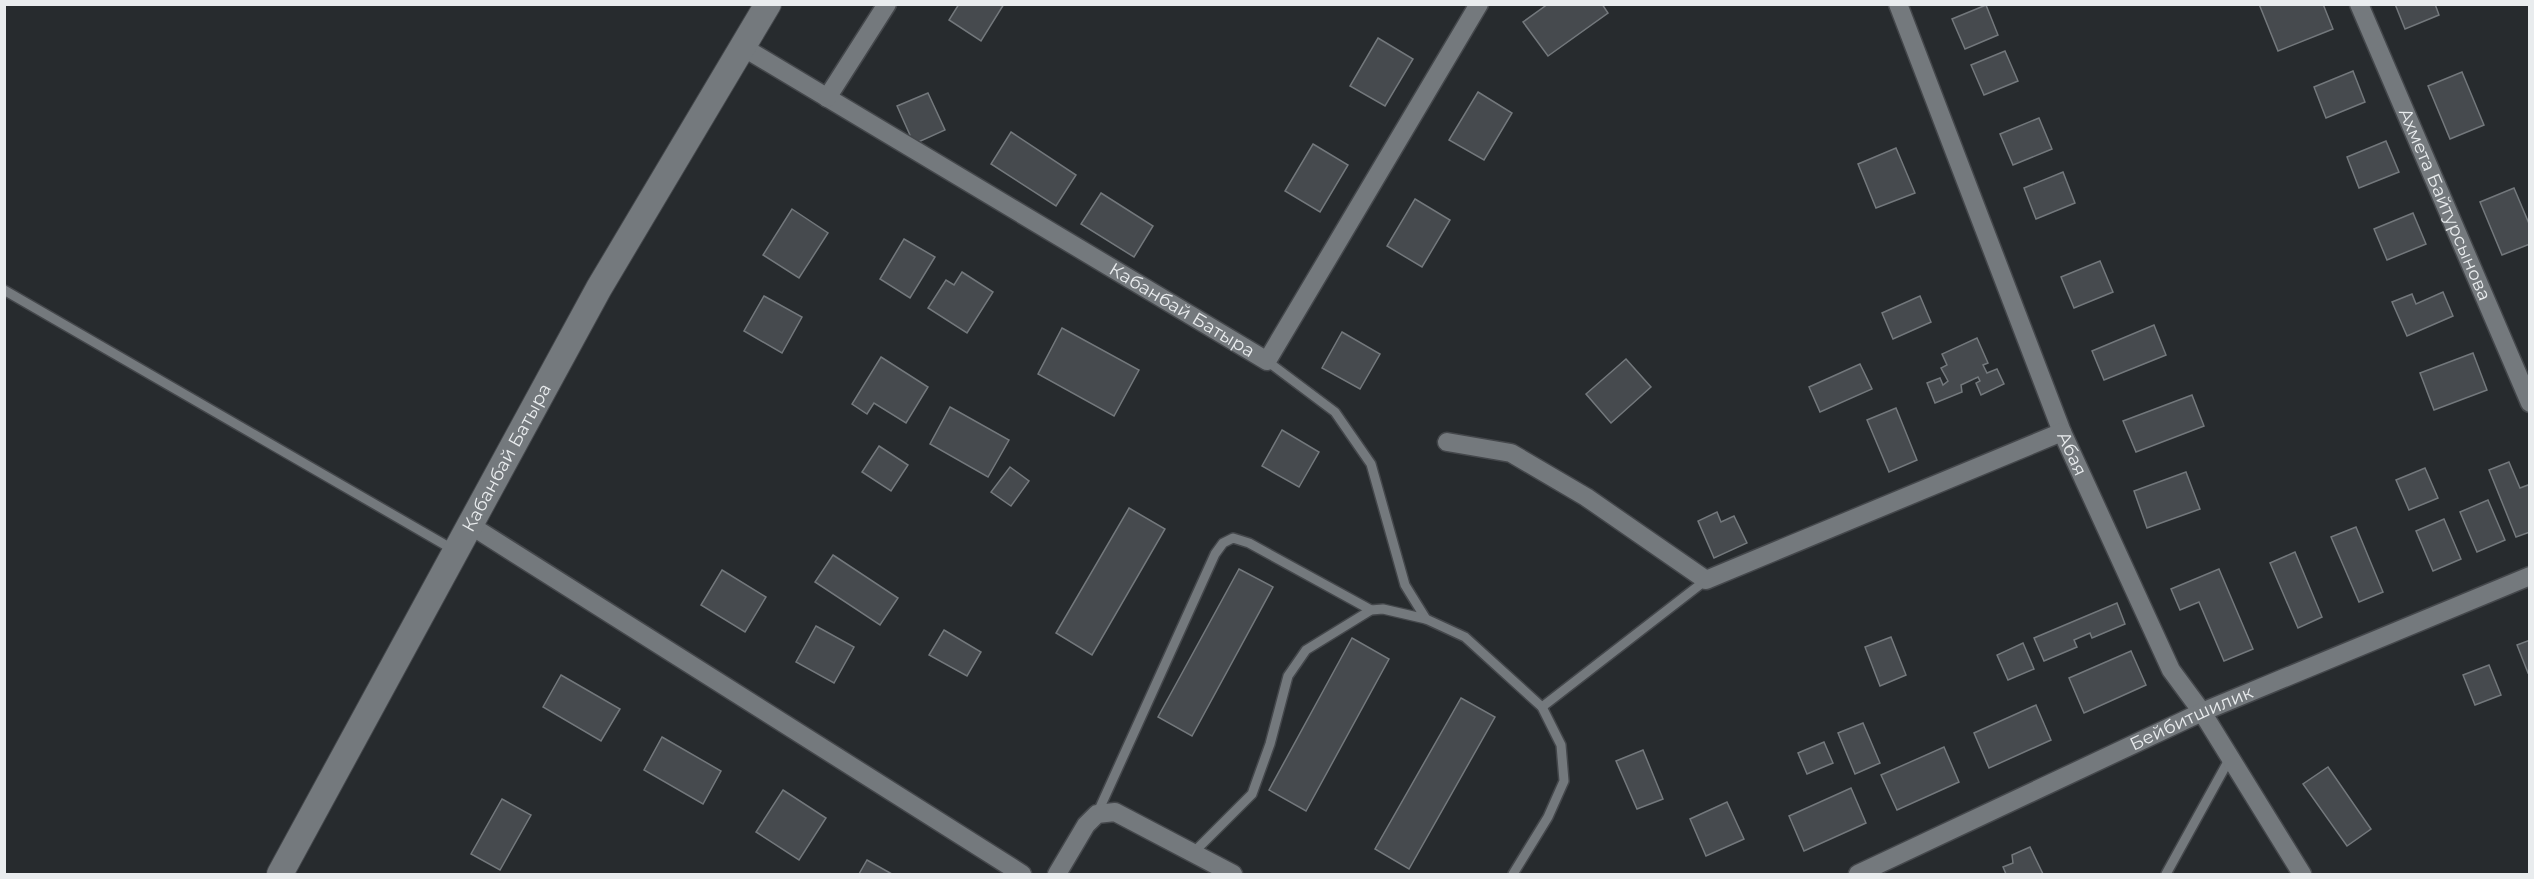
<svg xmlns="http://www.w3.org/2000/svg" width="2534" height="879" font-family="Montserrat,sans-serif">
<rect width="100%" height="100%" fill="#272b2e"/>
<!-- building -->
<g fill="#464a4e" stroke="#73787c" stroke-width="1.5">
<path d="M959,4H1004L981,41L949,20Z"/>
<path d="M1548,4H1602L1608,13L1548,56L1523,22Z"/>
<path d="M2259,4H2323L2333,29L2278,51Z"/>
<path d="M2395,4H2435L2439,15L2405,29Z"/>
<path d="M1986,5L1998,35L1965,49L1952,19Z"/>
<path d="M1378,38L1413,59L1385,106L1350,86Z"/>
<path d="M2005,51L2018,81L1984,95L1971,65Z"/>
<path d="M2353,71L2365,102L2326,118L2314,87Z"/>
<path d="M2462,72L2484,125L2450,139L2428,86Z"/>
<path d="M1478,92L1512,113L1484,160L1449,140Z"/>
<path d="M928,93L945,130L914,144L897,106Z"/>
<path d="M2039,118L2052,149L2013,165L2000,134Z"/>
<path d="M1011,132L1076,175L1056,206L991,164Z"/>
<path d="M2386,141L2399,172L2359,188L2347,157Z"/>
<path d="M1313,144L1348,165L1320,212L1285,191Z"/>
<path d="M1896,148L1915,193L1876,208L1858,164Z"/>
<path d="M2063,172L2075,203L2036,219L2024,188Z"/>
<path d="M2514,188L2530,226V244L2502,255L2480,202Z"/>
<path d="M1101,193L1153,226L1134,257L1081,224Z"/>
<path d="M1415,199L1450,220L1422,267L1387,246Z"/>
<path d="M792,209L828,233L799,278L763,255Z"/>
<path d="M2413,213L2426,244L2387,260L2374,229Z"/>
<path d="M904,239L935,257L910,298L880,279Z"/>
<path d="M2100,261L2113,292L2074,308L2061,277Z"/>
<path d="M962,272L993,292L967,333L928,308L946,280L954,285Z"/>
<path d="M2443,292L2453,316L2407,336L2392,302L2412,294L2416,304Z"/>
<path d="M764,296L802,317L782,353L744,331Z"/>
<path d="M1920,296L1931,322L1893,339L1882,313Z"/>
<path d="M2154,325L2166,355L2104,380L2092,351Z"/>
<path d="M1062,328L1139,370L1114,416L1038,374Z"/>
<path d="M1342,332L1380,354L1360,389L1322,368Z"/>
<path d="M1977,338L1988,363L1983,365L1987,373L1997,369L2004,384L1981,395L1976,383L1980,381L1978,377L1961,385L1962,392L1935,403L1927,383L1940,378L1943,385L1948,381L1941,368L1947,365L1942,354Z"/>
<path d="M2473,353L2487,390L2434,410L2420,373Z"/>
<path d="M881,357L928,387L906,423L874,403L867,414L852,404Z"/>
<path d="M1626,359L1651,387L1611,423L1586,394Z"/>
<path d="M1860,364L1872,389L1820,412L1809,387Z"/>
<path d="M2192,395L2204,426L2136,452L2123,421Z"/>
<path d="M950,407L1009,440L988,477L930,444Z"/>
<path d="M1896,408L1917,460L1889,472L1867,420Z"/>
<path d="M1282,430L1319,452L1299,487L1262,466Z"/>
<path d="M879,446L908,465L891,491L862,472Z"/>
<path d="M2509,462L2520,488L2528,485L2530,489V532L2516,537L2489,470Z"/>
<path d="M1010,467L1029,481L1011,506L991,492Z"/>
<path d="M2425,468L2438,498L2409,510L2396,480Z"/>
<path d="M2186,472L2200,509L2147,528L2134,491Z"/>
<path d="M2488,500L2505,540L2477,552L2460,512Z"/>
<path d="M1129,508L1165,529L1092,655L1056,633Z"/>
<path d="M1717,512L1721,522L1734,516L1747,543L1714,558L1698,521Z"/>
<path d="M2444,519L2461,559L2433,571L2416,531Z"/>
<path d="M2356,527L2383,592L2359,602L2331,537Z"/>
<path d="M2295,552L2322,617L2298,628L2270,563Z"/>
<path d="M833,555L898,598L880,625L815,582Z"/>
<path d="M1239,569L1273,587L1192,736L1158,717Z"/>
<path d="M2219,569L2253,649L2224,661L2199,602L2180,610L2171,589Z"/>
<path d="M722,570L766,597L745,632L701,605Z"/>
<path d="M2117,603L2125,624L2092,638L2090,633L2074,640L2077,647L2044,661L2034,638Z"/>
<path d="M816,626L854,647L834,683L796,662Z"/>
<path d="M944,630L981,652L967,676L929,655Z"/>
<path d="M1891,637L1906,675L1880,686L1865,647Z"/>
<path d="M1352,638L1389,659L1306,811L1269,790Z"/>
<path d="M2530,640V672L2528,673L2517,645Z"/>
<path d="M2023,643L2034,669L2008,680L1997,655Z"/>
<path d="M2131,651L2146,685L2084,713L2069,678Z"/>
<path d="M2489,665L2501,695L2475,705L2463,675Z"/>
<path d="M561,675L620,709L601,741L543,707Z"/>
<path d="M1461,698L1495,717L1409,869L1375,849Z"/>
<path d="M2036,705L2051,740L1989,768L1974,733Z"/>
<path d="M1863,723L1880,763L1855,774L1838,733Z"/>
<path d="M662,737L721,771L703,804L644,770Z"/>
<path d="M1824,742L1833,763L1807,774L1798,753Z"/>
<path d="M1944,747L1959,782L1897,810L1881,775Z"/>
<path d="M1643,750L1663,799L1637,809L1616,761Z"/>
<path d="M2328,767L2371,829L2347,846L2303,784Z"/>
<path d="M1851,788L1866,823L1804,851L1789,816Z"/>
<path d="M783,790L826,818L799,860L756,832Z"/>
<path d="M502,799L531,815L500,870L471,854Z"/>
<path d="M1727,802L1744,839L1706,856L1690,819Z"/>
<path d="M2030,847L2043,874H2006L2003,867L2013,863L2012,855Z"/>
<path d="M867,860L892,874H859Z"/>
</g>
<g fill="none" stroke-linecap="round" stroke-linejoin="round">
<defs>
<g id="service">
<path d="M4,290L454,550"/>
<path d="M1267,361L1335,412L1371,464L1405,585L1426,619"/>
<path d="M1542,707L1706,580"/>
<path d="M1097,814L1215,554L1223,543L1233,538L1249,543L1371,610"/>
<path d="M1192,854L1252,794L1270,744L1288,676L1306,650L1371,610L1383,609L1426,619L1465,637L1542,707L1561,745L1564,781L1548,817L1513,874"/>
<path d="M2166,874L2230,758"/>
</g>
<g id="minor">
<path id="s1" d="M1898,4L2062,432L2171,670L2202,712L2302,874"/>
<path id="s2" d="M2359,4L2530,403"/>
<path id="s3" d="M741,46L1267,361L1479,4"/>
<path d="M827,98L887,4"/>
<path d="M1447,442L1511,453L1586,497L1706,580L2062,432"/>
<path d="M470,525L1022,874"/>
<path d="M1057,874L1086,825L1097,814L1115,812L1233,874"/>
<path id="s4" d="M1858,874L2202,712L2530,576"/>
</g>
<g id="secondary">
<path id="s5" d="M280,874L599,288L768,4"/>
</g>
</defs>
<!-- service casing -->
<use href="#service" stroke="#44474b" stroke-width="12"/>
<!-- minor casing -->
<use href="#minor" stroke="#44474b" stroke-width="21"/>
<!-- secondary casing -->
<use href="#secondary" stroke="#44474b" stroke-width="28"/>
<!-- service -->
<use href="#service" stroke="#74797d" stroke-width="9"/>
<!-- minor -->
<use href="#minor" stroke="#74797d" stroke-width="18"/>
<!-- secondary -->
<use href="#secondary" stroke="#74797d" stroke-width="26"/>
</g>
<g text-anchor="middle" stroke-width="4.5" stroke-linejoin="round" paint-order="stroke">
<!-- street labels -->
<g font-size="18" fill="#e9ecee" stroke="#1d2125">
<text dy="6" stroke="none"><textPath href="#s2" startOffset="218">Ахмета Байтурсынова</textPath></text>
<text dy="6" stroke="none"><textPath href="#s3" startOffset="514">Кабанбай Батыра</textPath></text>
<text dy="6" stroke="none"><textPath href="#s1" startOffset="482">Абая</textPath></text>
<text dy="6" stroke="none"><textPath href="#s5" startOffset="474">Кабанбай Батыра</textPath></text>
<text dy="6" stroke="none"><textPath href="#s4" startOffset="368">Бейбитшилик</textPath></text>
</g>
</g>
<!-- border -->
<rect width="2534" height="879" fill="none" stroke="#e9ecee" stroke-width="12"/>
</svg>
